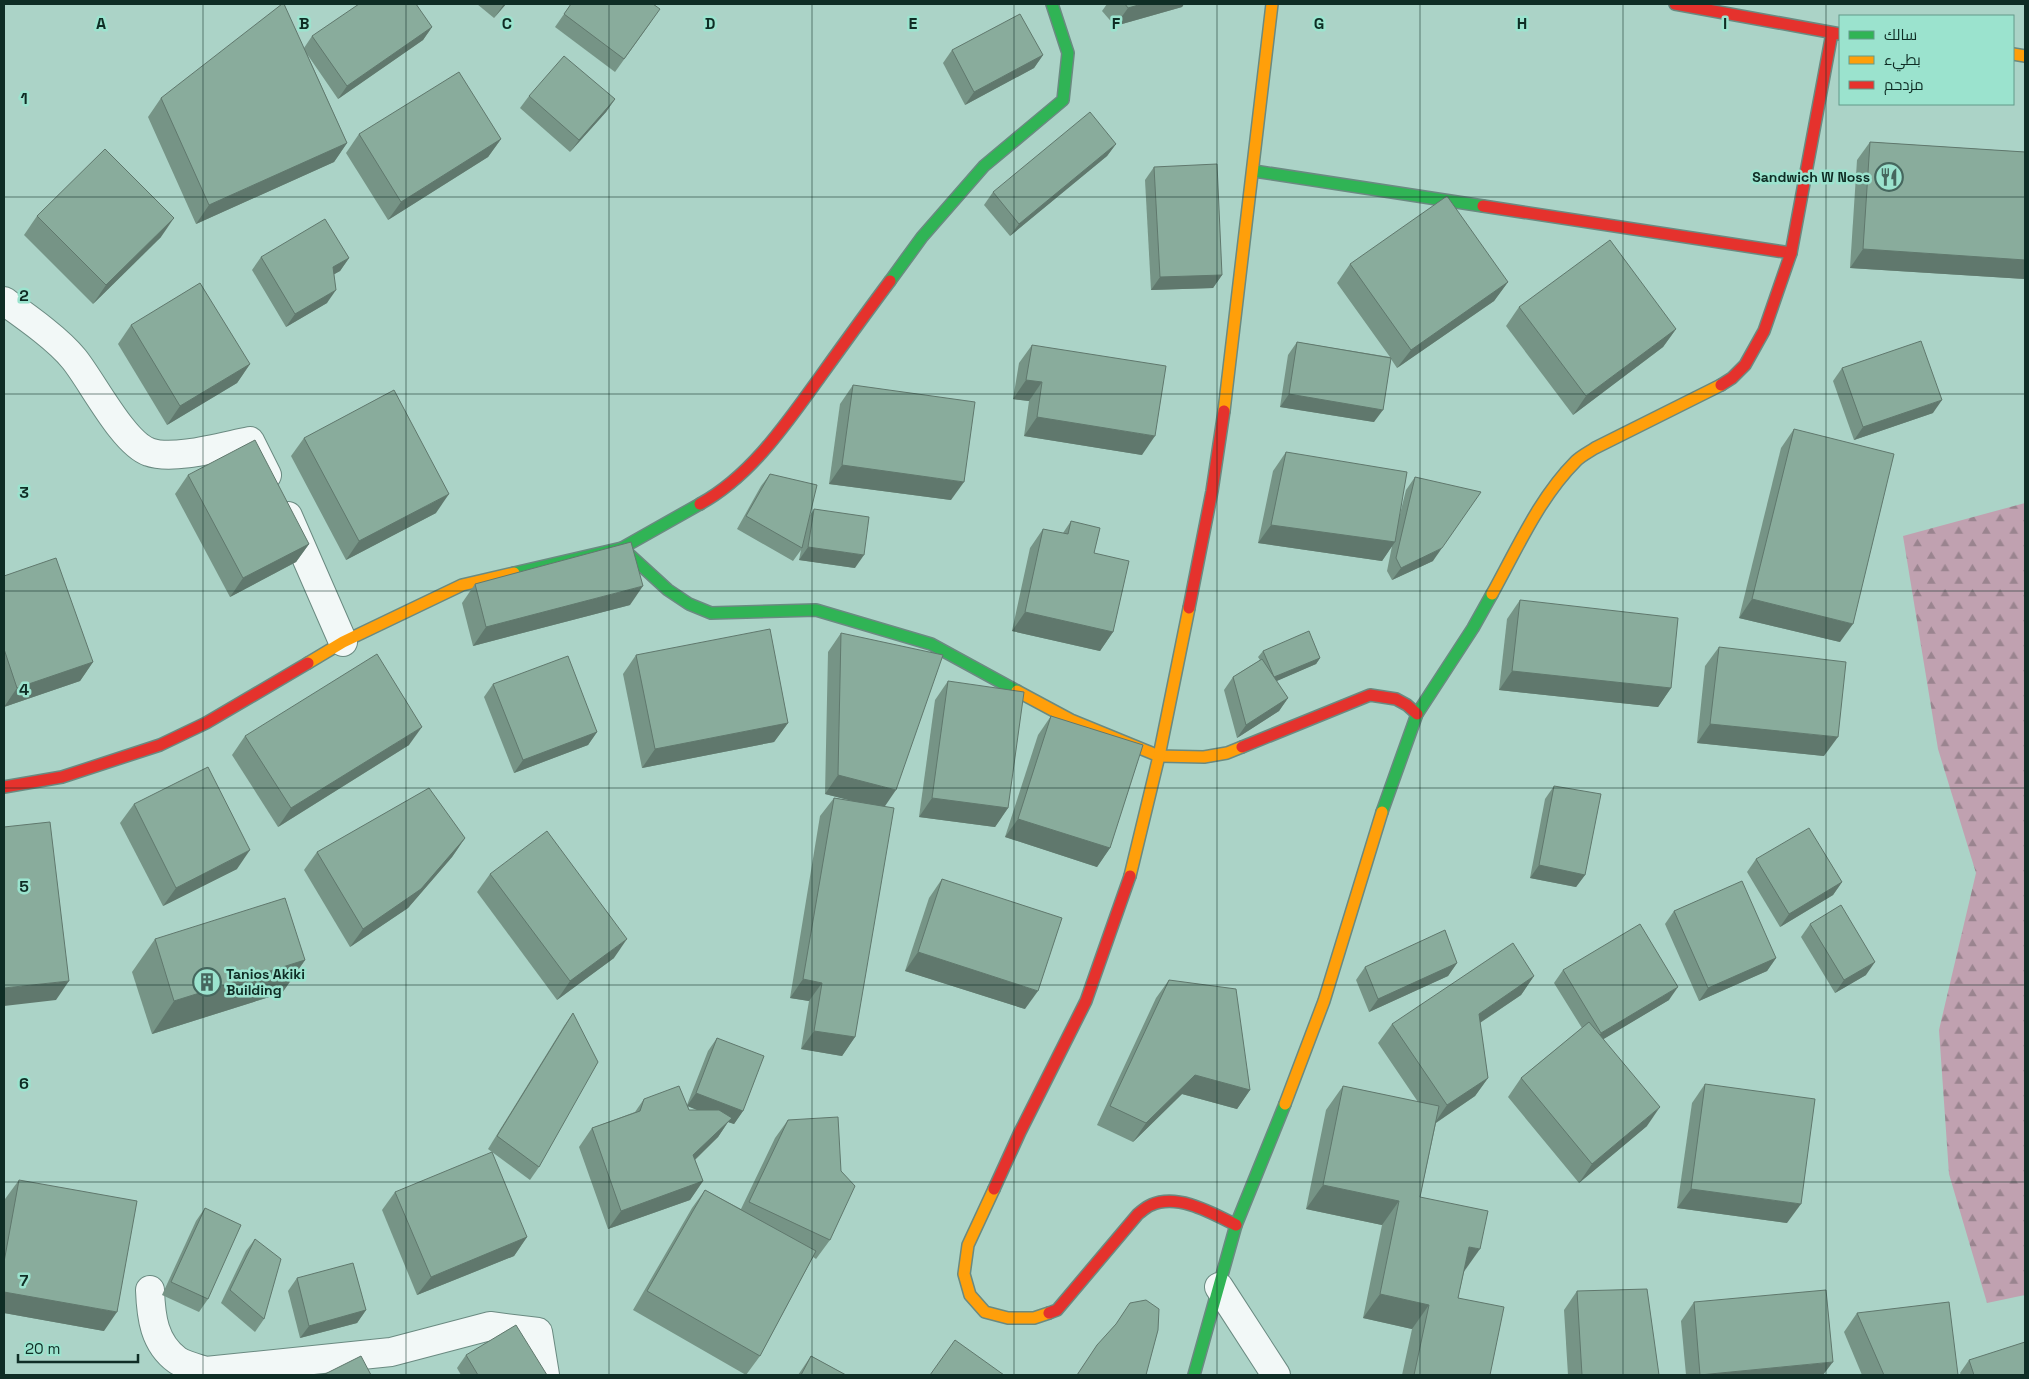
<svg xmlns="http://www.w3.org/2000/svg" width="2029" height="1379" font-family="'Space Grotesk',Cairo,sans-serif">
<defs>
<pattern id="forest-firs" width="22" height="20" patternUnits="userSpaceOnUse" patternTransform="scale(1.25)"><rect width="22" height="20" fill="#c0a1b0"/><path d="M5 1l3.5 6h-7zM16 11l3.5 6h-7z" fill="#9a848f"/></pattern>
</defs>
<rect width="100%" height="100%" fill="#abd3c7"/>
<!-- forest -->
<path fill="url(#forest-firs)" d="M2025,503V1295L1987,1303L1949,1174L1939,1030L1976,873L1938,749L1903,536Z"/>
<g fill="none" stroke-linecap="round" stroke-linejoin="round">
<defs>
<g id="street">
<path d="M4,301C25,316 58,339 74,359C92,381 123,443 149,452C173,461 224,446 250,441L267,475"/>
<path d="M288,516L343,642"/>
<path d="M1219,1287L1276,1375"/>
<path d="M150,1290C151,1317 154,1343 177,1360C184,1365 197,1368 206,1371L391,1352L490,1326L538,1332L545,1375"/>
</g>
<g id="fast">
<path d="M1254,171L1483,206"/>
<path d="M890,281L922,237L984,166L1063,100L1068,53L1052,4"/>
<path d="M622,548L668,590L689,604L711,613L816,610L931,644L1017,691"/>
<path d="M514,573L622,548L700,504"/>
<path d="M1382,812L1417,714L1473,628L1492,594"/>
<path d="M1194,1375L1236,1225L1285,1104"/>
</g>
<g id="slow">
<path d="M2013,54L2025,56"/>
<path d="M1224,411L1272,4"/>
<path d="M1492,594C1517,549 1539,498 1576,461C1581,456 1589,452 1595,448L1721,385"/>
<path d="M308,663L343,642L462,585L514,573"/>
<path d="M1017,691L1071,720L1159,756L1204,757L1227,753L1242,747"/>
<path d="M1130,876L1159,756L1189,608"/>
<path d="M1285,1104L1324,1001L1382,812"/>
<path d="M994,1189L968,1245L964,1274L970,1295L985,1312L1008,1318H1034L1049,1313"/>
</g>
<g id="jam">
<path d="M1675,4L1840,34"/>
<path d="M1483,206L1791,253"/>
<path d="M1721,385L1732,378L1745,365L1764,331L1791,253L1832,33"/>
<path d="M700,504C751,476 786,424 820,377C843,345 866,313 890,281"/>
<path d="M1189,608L1212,491L1224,411"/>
<path d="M1242,747L1370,695L1396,699L1407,705L1417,714"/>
<path d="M4,787L62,777L160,745L206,723L308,663"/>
<path d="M994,1189L1020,1132L1086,1001L1130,876"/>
<path d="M1049,1313L1057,1310L1138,1214C1142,1211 1146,1207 1151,1205C1178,1193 1212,1213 1236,1225"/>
</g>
</defs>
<!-- street casing -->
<use href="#street" stroke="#6a8a81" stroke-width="30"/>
<!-- fast casing -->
<use href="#fast" stroke="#6a8a81" stroke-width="14"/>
<!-- slow casing -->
<use href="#slow" stroke="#6a8a81" stroke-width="14"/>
<!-- jam casing -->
<use href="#jam" stroke="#6a8a81" stroke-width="14"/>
<!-- street -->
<use href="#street" stroke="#f2f8f7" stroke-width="28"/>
<!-- fast -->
<use href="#fast" stroke="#30b455" stroke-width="11"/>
<!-- slow -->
<use href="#slow" stroke="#ff9f0a" stroke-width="11"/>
<!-- jam -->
<use href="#jam" stroke="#e5322d" stroke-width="11"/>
</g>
<!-- wall -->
<g fill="#769486" fill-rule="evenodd">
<path d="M477,4H506L494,18Z"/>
<path d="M571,4L651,22L615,72L555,27Z"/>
<path d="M1107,4H1184L1182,7L1115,26L1102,11Z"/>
<path d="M432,27L423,40L338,99L307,54L347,143L334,162L196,224L148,117L161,98L304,48L312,36Z"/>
<path d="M952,50L1043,55L1034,68L965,105L943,63Z"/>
<path d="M529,96L615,99L606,112L570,152L520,108Z"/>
<path d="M359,134L501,139L488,157L388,220L346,153Z"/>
<path d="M1870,142L2025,152V279L1850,268L1857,160Z"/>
<path d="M1116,144L1107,156L1010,236L984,205L993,192Z"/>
<path d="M1154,167L1222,275L1213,288L1151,290L1145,180Z"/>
<path d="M37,216L161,237L93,304L24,235Z"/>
<path d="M261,257L349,258L340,271L334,274L327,303L286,327L252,270Z"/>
<path d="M1350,264L1508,282L1494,301L1397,368L1391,359L1374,422L1280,407L1288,355L1297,342L1390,357L1337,283Z"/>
<path d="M1519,307L1676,329L1663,347L1573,415L1506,326Z"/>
<path d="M131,325L250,364L237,383L167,425L118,344Z"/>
<path d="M1032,345L1142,455L1024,436L1029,401L1013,399L1019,363Z"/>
<path d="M1842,368L1933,413L1854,440L1833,381Z"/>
<path d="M853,385L951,500L829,484L840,404Z"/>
<path d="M1794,429L1840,642L1739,618L1781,448Z"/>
<path d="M304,438L436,513L346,560L291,456Z"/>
<path d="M1286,452L1400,514L1406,490L1415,477L1433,561L1392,580L1387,571L1392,546L1382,561L1258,543L1273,471Z"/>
<path d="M770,474L810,515L814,509L855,568L799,560L801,550L793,561L737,529L761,486Z"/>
<path d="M188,475L309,544L296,562L230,597L175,494Z"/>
<path d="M1071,521L1094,553L1113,632L1100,651L1012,631L1030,548L1043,529L1063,533Z"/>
<path d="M4,576L93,662L80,681L4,707Z"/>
<path d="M475,584L630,605L473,646L462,603Z"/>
<path d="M1520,600L1671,688L1658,707L1499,690L1507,619Z"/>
<path d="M841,633L885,806L855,1037L842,1056L801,1049L809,1001L790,998L820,816L834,798L854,801L825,794L828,652Z"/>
<path d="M1719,647L1824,756L1697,743L1705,666Z"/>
<path d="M1263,651L1320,658L1316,664L1276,681L1288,698L1279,711L1237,738L1224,690L1233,677L1260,660L1258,657Z"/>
<path d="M636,655L788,723L774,742L642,768L623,674Z"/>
<path d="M948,681L1008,808L995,827L919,817L935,700Z"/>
<path d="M493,684L597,732L588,745L514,773L484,697Z"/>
<path d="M1051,716L1110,848L1097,867L1005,837L1038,735Z"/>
<path d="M245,736L409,745L278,827L232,755Z"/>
<path d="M1554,786L1585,875L1576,887L1530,878L1545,799Z"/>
<path d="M134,804L237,869L163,906L120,823Z"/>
<path d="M465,838L452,857L408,908L350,947L304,870L317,852Z"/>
<path d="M1756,859L1842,882L1833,895L1780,927L1747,872Z"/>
<path d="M490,874L614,958L557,1000L477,892Z"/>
<path d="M942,879L1025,1009L905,971L929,898Z"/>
<path d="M1674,911L1776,958L1767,971L1699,1001L1665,924Z"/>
<path d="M1810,924L1866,975L1835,993L1801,937Z"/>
<path d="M155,939L305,960L282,993L152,1034L132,972Z"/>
<path d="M1457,963L1448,976L1369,1012L1356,980L1365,967Z"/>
<path d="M1563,970L1669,1000L1603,1039L1647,1126L1579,1183L1508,1097L1521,1078L1582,1028L1554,983Z"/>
<path d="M1534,976L1521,995L1480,1023L1488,1078L1475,1096L1436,1123L1420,1197L1464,1272L1458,1298L1490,1375H1402L1412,1329L1363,1318L1382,1225L1306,1209L1326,1110L1343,1086L1418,1102L1378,1043L1392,1024Z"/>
<path d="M1169,980L1250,1090L1237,1109L1182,1094L1133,1142L1097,1125L1156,998Z"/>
<path d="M573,1013L539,1167L530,1180L488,1149L564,1026Z"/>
<path d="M717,1038L743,1111L734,1124L728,1122L718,1137L695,1160L703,1181L690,1200L608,1229L579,1147L592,1128L635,1112L644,1099L687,1105L708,1051ZM688,1106L698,1110H689Z"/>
<path d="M1705,1084L1787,1223L1677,1208L1692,1103Z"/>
<path d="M788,1120L830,1240L816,1259L813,1257L760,1356L746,1375L633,1310L692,1208L705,1190L741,1209L775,1138Z"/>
<path d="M19,1180L104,1331L4,1313V1208L5,1199Z"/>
<path d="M395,1192L527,1237L514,1256L417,1295L382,1210Z"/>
<path d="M205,1208L208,1299L199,1312L162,1295L196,1221Z"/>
<path d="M255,1239L264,1319L255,1332L221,1303L246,1251Z"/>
<path d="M297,1278L366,1310L357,1323L300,1338L288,1291Z"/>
<path d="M1577,1291L1659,1375H1568L1564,1310Z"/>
<path d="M1694,1302L1823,1375H1686L1681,1321Z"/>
<path d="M1857,1313L1958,1375H1862L1844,1332Z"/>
<path d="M466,1355L547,1375H461L457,1368Z"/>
<path d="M811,1356L846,1375H798Z"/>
<path d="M1969,1360L2025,1375H1961L1960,1373Z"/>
</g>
<!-- shaded-wall -->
<g fill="#60786d">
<path d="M504,4H506L494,18Z"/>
<path d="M1142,4H1184L1182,7L1115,26L1128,8Z"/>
<path d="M432,27L423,40L338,99L347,86Z"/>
<path d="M1043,55L1034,68L965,105L974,92Z"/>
<path d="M615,99L606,112L570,152L579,140Z"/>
<path d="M501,139L488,157L388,220L401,202Z"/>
<path d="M347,143L334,162L196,224L209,205Z"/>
<path d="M1116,144L1107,156L1010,236L1019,224Z"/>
<path d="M174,218L161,237L93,304L106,285Z"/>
<path d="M1863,249L2025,260V279L1850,268Z"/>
<path d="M349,258L340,271L324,280L333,267Z"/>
<path d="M1222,275L1213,288L1151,290L1160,277Z"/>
<path d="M1508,282L1494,301L1397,368L1411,350Z"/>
<path d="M336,290L327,303L286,327L295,314Z"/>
<path d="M1676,329L1663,347L1573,415L1586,396Z"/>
<path d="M250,364L237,383L167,425L180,406Z"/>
<path d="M1026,380L1042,382L1029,401L1013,399Z"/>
<path d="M1289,394L1383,410L1374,422L1280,407Z"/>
<path d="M1942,400L1933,413L1854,440L1863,427Z"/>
<path d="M1037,417L1155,436L1142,455L1024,436Z"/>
<path d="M842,465L964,482L951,500L829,484Z"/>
<path d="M449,494L436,513L346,560L359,541Z"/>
<path d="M1271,525L1395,542L1382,561L1258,543Z"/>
<path d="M309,544L296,562L230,597L243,578Z"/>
<path d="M808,547L864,555L855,568L799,560Z"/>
<path d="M1442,548L1433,561L1392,580L1401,568Z"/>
<path d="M643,586L630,605L473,646L486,627Z"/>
<path d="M1752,599L1853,624L1840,642L1739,618Z"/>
<path d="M1025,612L1113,632L1100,651L1012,631Z"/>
<path d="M1320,658L1316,664L1270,684L1274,677Z"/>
<path d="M93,662L80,681L4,707L17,688Z"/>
<path d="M1512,671L1671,688L1658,707L1499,690Z"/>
<path d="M1288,698L1279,711L1237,738L1246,725Z"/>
<path d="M788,723L774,742L642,768L655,749Z"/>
<path d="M1710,724L1838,737L1824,756L1697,743Z"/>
<path d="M422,727L409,745L278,827L291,808Z"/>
<path d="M597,732L588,745L514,773L523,760Z"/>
<path d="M838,775L896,790L883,809L825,794Z"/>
<path d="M932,798L1008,808L995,827L919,817Z"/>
<path d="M1018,819L1110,848L1097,867L1005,837Z"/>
<path d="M465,838L452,857L408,908L350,947L363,929Z"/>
<path d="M250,850L237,869L163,906L176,888Z"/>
<path d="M1539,865L1585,875L1576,887L1530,878Z"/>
<path d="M1842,882L1833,895L1780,927L1789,914Z"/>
<path d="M627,939L614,958L557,1000L570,981Z"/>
<path d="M918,952L1038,991L1025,1009L905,971Z"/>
<path d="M1776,958L1767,971L1699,1001L1708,988Z"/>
<path d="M305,960L282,993L152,1034L174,1001Z"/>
<path d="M1875,962L1866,975L1835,993L1844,980Z"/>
<path d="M1457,963L1448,976L1369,1012L1378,999Z"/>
<path d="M1534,976L1521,995L1466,1032L1479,1014Z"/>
<path d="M803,979L822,983L809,1001L790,998Z"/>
<path d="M69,981L56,1000L4,1006V988Z"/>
<path d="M1678,987L1669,1000L1592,1046L1601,1033Z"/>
<path d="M814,1031L855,1037L842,1056L801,1049Z"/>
<path d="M1195,1075L1250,1090L1237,1109L1182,1094L1133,1142L1146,1123Z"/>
<path d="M1488,1078L1475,1096L1434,1124L1447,1105Z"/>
<path d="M696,1093L743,1111L734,1124L728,1122L718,1137L680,1174L693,1155L727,1122L687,1106Z"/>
<path d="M1660,1107L1647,1126L1579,1183L1592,1164Z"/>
<path d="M703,1181L690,1200L608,1229L621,1211Z"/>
<path d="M1323,1185L1399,1201L1382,1225L1306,1209Z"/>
<path d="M1691,1189L1801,1204L1787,1223L1677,1208Z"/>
<path d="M527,1237L514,1256L417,1295L431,1277Z"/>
<path d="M1469,1247L1480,1249L1463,1273Z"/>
<path d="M4,1292L117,1312L104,1331L4,1313Z"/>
<path d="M1380,1294L1429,1305L1412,1329L1363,1318Z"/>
<path d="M366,1310L357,1323L300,1338L309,1326Z"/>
<path d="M1833,1362L1823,1375H1700Z"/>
</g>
<!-- building -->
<g fill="#89ac9c" stroke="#60786d">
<path d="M282,4H284L347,143L209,205L161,98Z"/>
<path d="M359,4H416L432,27L347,86L312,36Z"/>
<path d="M571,4H653L660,9L624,59L564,14Z"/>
<path d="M1125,4H1142L1128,8Z"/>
<path d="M1020,14L1043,55L974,92L952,50Z"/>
<path d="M564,56L615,99L579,140L529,96Z"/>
<path d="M459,72L501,139L401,202L359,134Z"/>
<path d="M1090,112L1116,144L1019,224L993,192Z"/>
<path d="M1870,142L2025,152V260L1863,249Z"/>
<path d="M105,149L174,218L106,285L37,216Z"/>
<path d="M1217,164L1222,275L1160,277L1154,167Z"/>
<path d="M1447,196L1508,282L1411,350L1350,264Z"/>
<path d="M325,219L349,258L333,267L336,290L295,314L261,257Z"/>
<path d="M1610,240L1676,329L1586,396L1519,307Z"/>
<path d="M200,283L250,364L180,406L131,325Z"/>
<path d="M1921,341L1942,400L1863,427L1842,368Z"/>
<path d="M1297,342L1391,358L1383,410L1289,394Z"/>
<path d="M1032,345L1166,366L1155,436L1037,417L1042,382L1026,380Z"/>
<path d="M853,385L975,402L964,482L842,465Z"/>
<path d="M394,390L449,494L359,541L304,438Z"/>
<path d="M1794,429L1894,454L1853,624L1752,599Z"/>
<path d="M255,440L309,544L243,578L188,475Z"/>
<path d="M1286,452L1407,472L1395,542L1271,525Z"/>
<path d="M770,474L817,485L802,548L746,516Z"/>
<path d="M1415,477L1481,492L1442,548L1401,568L1396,558Z"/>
<path d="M814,509L869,517L864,555L808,547Z"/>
<path d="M1071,521L1100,528L1094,553L1129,561L1113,632L1025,612L1043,529L1068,534Z"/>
<path d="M631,542L643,586L486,627L475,584Z"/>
<path d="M56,558L93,662L17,688L4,649V576Z"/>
<path d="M1520,600L1678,618L1671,688L1512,671Z"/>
<path d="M770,629L788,723L655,749L636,655Z"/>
<path d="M1309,631L1320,658L1274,677L1263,651Z"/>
<path d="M841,633L943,655L896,790L838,775Z"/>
<path d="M1719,647L1846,662L1838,737L1710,724Z"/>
<path d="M377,654L422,727L291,808L245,736Z"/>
<path d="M568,656L597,732L523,760L493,684Z"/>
<path d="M1262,659L1288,698L1246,725L1233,677Z"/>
<path d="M948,681L1024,692L1008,808L932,798Z"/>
<path d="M1051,716L1143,745L1110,848L1018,819Z"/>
<path d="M208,767L250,850L176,888L134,804Z"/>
<path d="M1554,786L1601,794L1585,875L1539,865Z"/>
<path d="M429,788L465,838L421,889L363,929L317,852Z"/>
<path d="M834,798L894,808L855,1037L814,1031L822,983L803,979Z"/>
<path d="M50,822L69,981L4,988V827Z"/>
<path d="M1809,828L1842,882L1789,914L1756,859Z"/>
<path d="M547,831L627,939L570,981L490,874Z"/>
<path d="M942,879L1062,918L1038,991L918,952Z"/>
<path d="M1742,881L1776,958L1708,988L1674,911Z"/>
<path d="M285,898L305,960L174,1001L155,939Z"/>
<path d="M1841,905L1875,962L1844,980L1810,924Z"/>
<path d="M1640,924L1678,987L1601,1033L1563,970Z"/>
<path d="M1445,930L1457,963L1378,999L1365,967Z"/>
<path d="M1513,943L1534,976L1479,1014L1488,1078L1447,1105L1392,1024Z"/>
<path d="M1169,980L1236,989L1250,1090L1195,1075L1146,1123L1110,1106Z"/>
<path d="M573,1013L598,1062L539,1167L497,1136Z"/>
<path d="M1589,1022L1660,1107L1592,1164L1521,1078Z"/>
<path d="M717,1038L764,1056L743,1111L696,1093Z"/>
<path d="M1705,1084L1815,1099L1801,1204L1691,1189Z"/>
<path d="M679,1086L689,1110H719L732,1118L693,1155L703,1181L621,1211L592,1128L640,1111L644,1099Z"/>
<path d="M1343,1086L1439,1106L1420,1197L1488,1211L1480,1249L1469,1247L1458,1298L1504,1307L1490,1375H1414L1429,1305L1380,1294L1399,1201L1323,1185Z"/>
<path d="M838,1117L841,1171L855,1186L830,1240L749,1202L788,1120Z"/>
<path d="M492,1152L527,1237L431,1277L395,1192Z"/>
<path d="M19,1180L137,1201L117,1312L4,1292V1262Z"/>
<path d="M705,1190L816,1251L760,1356L647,1291Z"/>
<path d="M205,1208L241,1225L208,1299L171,1282Z"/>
<path d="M255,1239L281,1259L264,1319L230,1290Z"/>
<path d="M353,1263L366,1310L309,1326L297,1278Z"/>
<path d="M1647,1289L1659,1375H1582L1577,1291Z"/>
<path d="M1826,1290L1833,1362L1700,1375L1694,1302Z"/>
<path d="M1146,1300L1159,1309L1158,1330L1146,1375H1077L1097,1345L1116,1324L1130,1303Z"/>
<path d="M1949,1302L1958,1375H1884L1857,1313Z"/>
<path d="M516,1325L547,1375H478L466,1355Z"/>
<path d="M955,1340L1004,1375H930Z"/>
<path d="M2025,1342V1375H1974L1969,1360Z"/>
<path d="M361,1356L371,1375H323Z"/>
<path d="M811,1356L846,1375H801Z"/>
</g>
<!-- grid -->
<path fill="none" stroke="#0f2d25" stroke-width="1" stroke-opacity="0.55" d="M203,4V1375M406,4V1375M609,4V1375M812,4V1375M1014,4V1375M1217,4V1375M1420,4V1375M1623,4V1375M1826,4V1375M4,197H2025M4,394H2025M4,591H2025M4,788H2025M4,985H2025M4,1182H2025"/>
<!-- icons -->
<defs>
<symbol id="restaurant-ring" viewBox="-11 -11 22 22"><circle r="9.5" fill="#9be3ce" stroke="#46675e" stroke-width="1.5"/><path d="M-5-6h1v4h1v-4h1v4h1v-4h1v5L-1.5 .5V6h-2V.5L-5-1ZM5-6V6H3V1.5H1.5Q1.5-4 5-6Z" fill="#46675e"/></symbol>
<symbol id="building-ring" viewBox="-11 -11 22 22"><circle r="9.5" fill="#9be3ce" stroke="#46675e" stroke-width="1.5"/><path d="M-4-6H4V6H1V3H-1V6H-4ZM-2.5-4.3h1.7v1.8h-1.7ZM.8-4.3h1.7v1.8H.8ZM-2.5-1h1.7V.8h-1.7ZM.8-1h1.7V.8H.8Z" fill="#46675e"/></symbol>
</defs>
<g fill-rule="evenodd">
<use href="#restaurant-ring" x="1873" y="161" width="32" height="32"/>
<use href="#building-ring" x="191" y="966" width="32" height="32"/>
</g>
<g text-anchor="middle" stroke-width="5" stroke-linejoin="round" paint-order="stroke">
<!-- poi labels -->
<g font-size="14" font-weight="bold" fill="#0f2d25" stroke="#9be3ce" text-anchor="end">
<text x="1870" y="182">Sandwich W Noss</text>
<text x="226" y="979" text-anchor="start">Tanios Akiki<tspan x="226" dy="16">Building</tspan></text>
</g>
</g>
<g font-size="16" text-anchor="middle" font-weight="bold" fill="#0f2d25" stroke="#9be3ce" stroke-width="5" stroke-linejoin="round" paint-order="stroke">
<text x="101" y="29">A</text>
<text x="304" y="29">B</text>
<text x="507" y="29">C</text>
<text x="710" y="29">D</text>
<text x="913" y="29">E</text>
<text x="1116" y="29">F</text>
<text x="1319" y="29">G</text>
<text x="1522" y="29">H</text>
<text x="1725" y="29">I</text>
<text x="24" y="104">1</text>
<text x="24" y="301">2</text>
<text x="24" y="498">3</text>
<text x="24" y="695">4</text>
<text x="24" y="892">5</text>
<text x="24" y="1089">6</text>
<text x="24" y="1286">7</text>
</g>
<!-- border -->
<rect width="2029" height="1379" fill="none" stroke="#0f2d25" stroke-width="10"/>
<!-- legend -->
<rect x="1839" y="15" width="175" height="90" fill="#9be3ce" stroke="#639a8a"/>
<rect x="1849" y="31" width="25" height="8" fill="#30b455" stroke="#639a8a"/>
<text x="1884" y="40" font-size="15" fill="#0f2d25">سالك</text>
<rect x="1849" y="56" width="25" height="8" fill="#ff9f0a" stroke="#639a8a"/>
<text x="1884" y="65" font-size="15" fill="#0f2d25">بطيء</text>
<rect x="1849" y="81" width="25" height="8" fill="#e5322d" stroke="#639a8a"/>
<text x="1884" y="90" font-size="15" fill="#0f2d25">مزدحم</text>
<!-- scale -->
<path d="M18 1354v8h120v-8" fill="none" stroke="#0f2d25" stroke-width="2.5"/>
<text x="25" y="1354" font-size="15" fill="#0f2d25" stroke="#9be3ce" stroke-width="4" paint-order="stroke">20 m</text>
</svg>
